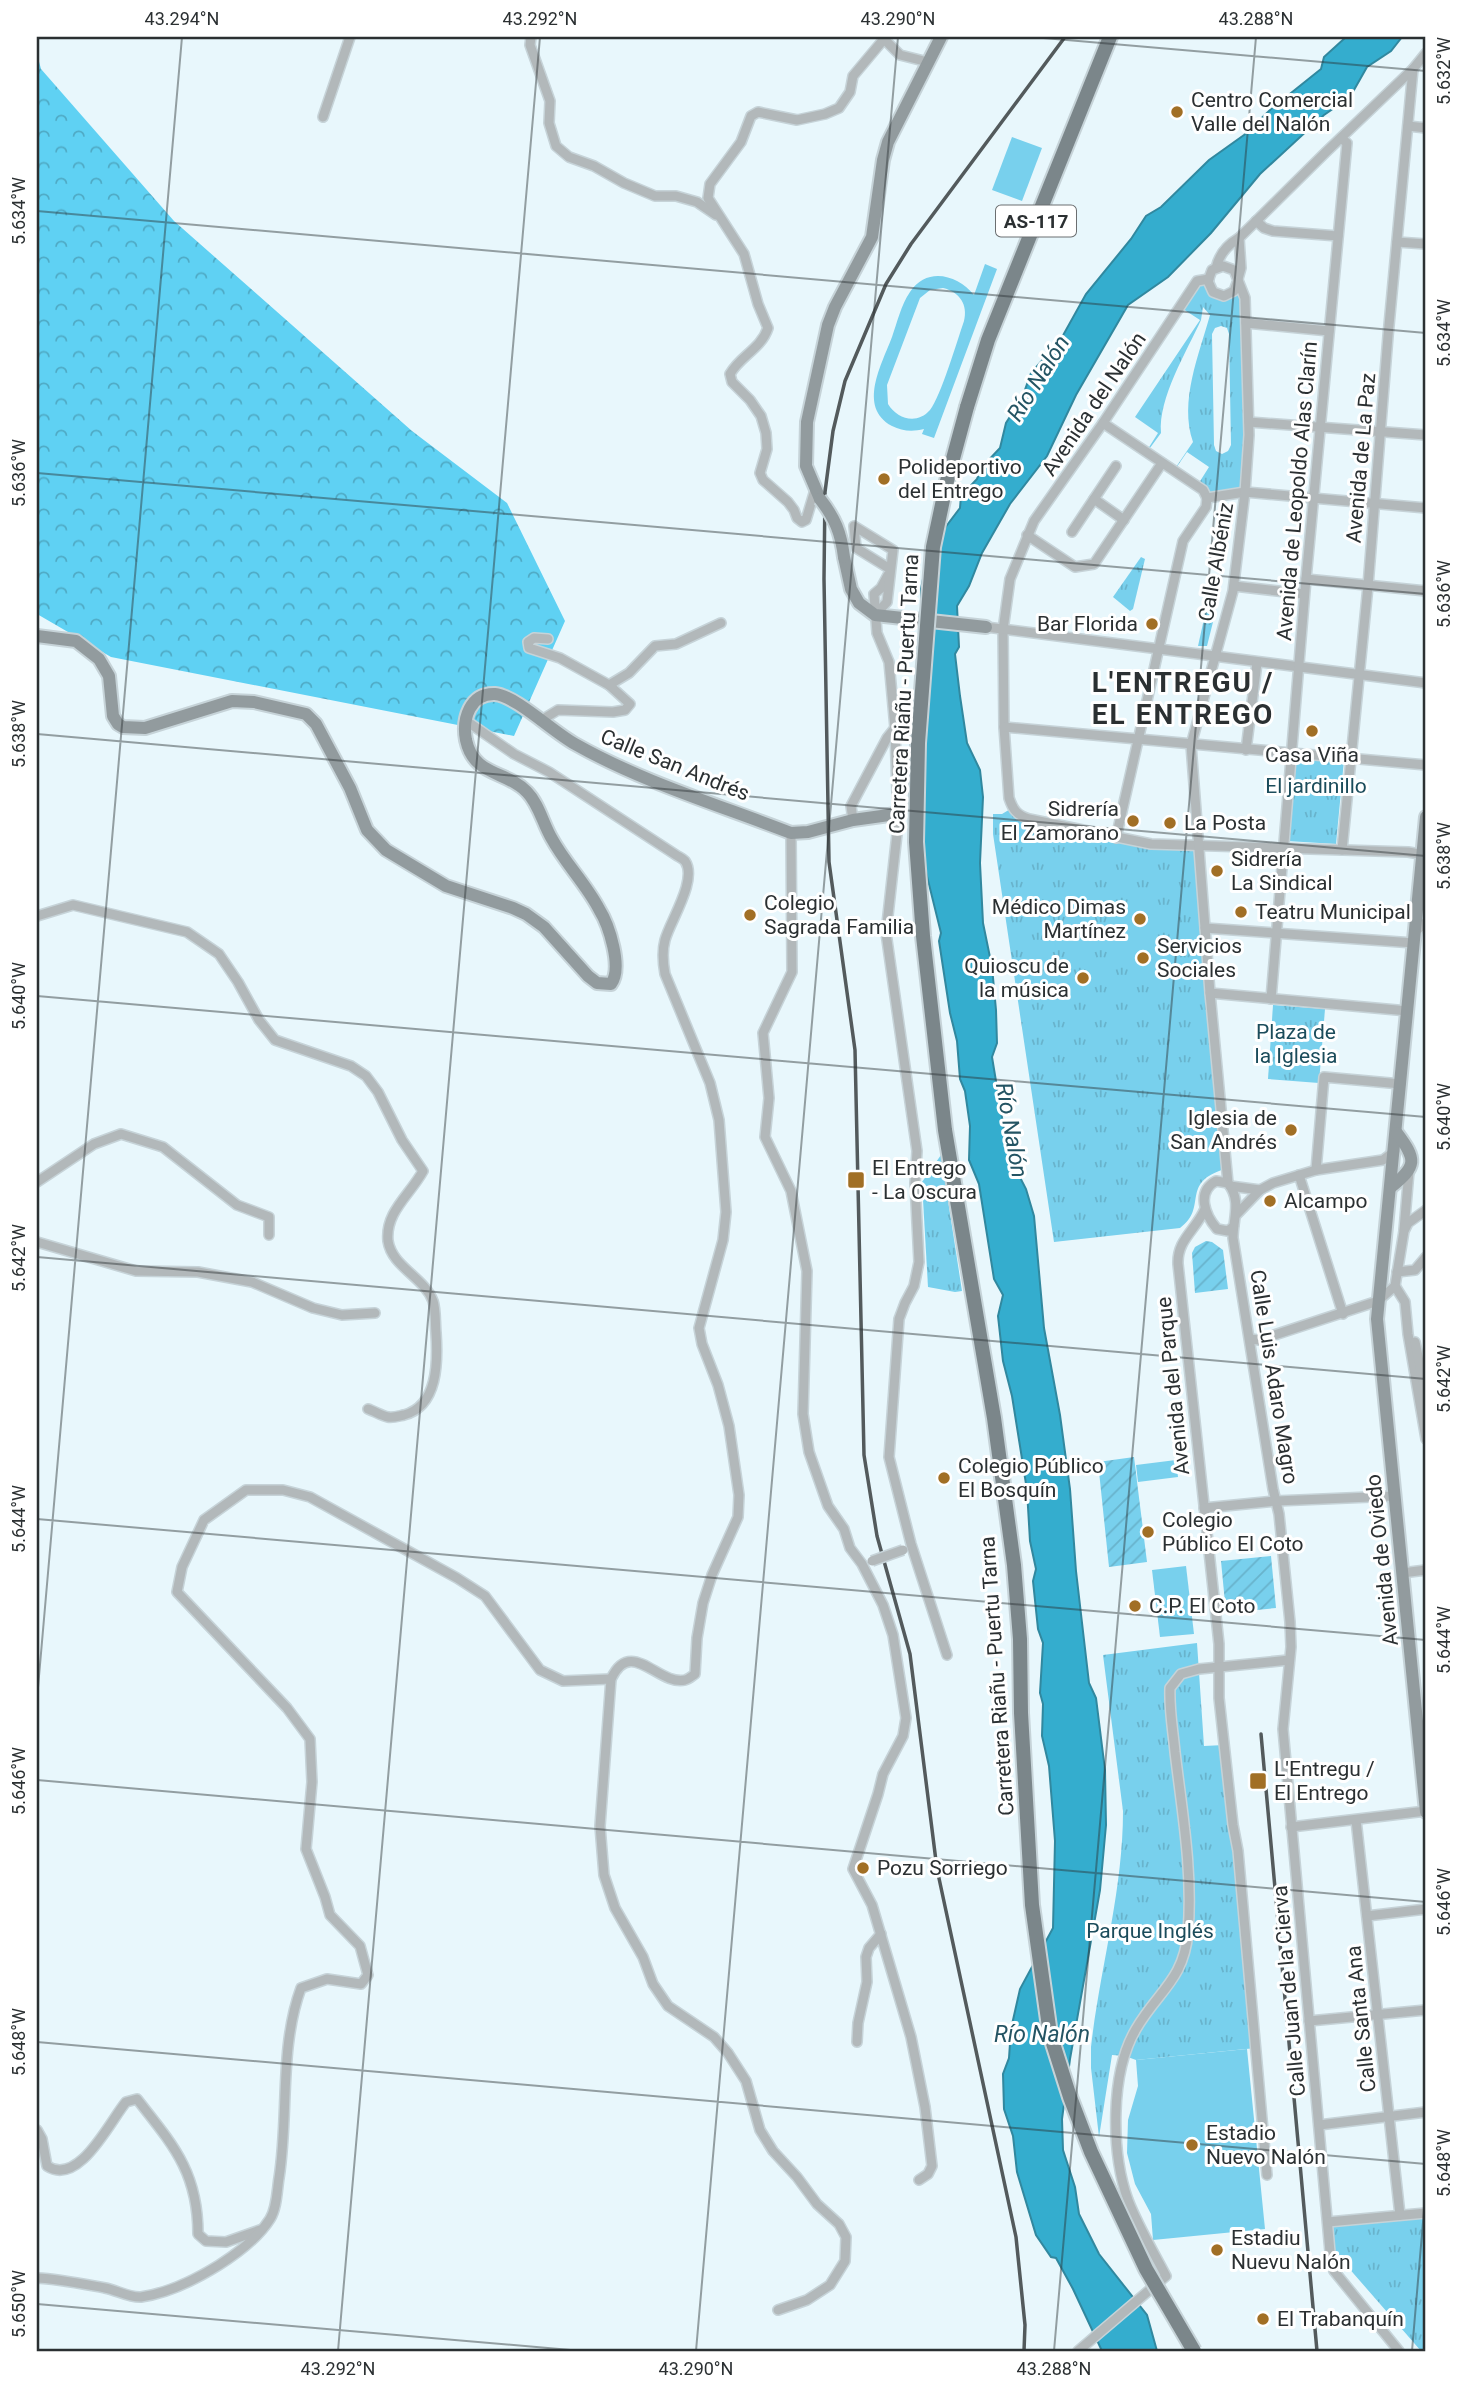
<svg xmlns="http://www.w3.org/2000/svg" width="1463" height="2388" font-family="Roboto,sans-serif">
<defs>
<pattern id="grass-tufts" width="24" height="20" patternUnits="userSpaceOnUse" patternTransform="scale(1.75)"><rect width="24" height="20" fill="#78d0ed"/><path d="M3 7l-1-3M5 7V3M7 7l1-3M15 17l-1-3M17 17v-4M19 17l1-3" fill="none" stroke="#68b3cc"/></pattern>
<pattern id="forest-crowns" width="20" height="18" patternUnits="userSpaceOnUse" patternTransform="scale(1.75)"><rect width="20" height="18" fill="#5fd1f3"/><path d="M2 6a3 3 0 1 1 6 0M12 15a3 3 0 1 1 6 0" fill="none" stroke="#4faac5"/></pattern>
<pattern id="garden-furrows" width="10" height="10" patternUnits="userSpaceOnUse" patternTransform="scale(1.75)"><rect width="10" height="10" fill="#78d0ed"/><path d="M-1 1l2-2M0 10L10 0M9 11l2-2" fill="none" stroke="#68b3cc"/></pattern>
</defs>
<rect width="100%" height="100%" fill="#e8f7fc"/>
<!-- grass -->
<g fill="url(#grass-tufts)" fill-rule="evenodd">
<path d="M1238,280L1245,298V492L1207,498L1197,486L1209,467L1187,452L1174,471L1146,452L1158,433L1135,417L1200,320L1180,307L1197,281H1208L1224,296ZM1203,307L1210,315C1199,355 1179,401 1193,442L1174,470L1147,452L1161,433C1158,398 1187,351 1201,320ZM1221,326L1227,328L1229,334L1231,445L1228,451L1222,454L1216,451L1214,445L1212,334L1215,328Z"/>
<path d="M1141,557L1145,559L1133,609L1130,611L1113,597Z"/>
<path d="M1218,590H1221L1207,646H1198L1210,592Z"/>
<path d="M1297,757L1344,760L1336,844L1287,841L1295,759Z"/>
<path d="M1012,808L1019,816L1083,830L1199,847L1225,1169C1179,1183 1209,1207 1180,1228L1054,1242L993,834V814H1002Z"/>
<path d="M1273,1005L1325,1009L1319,1083L1268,1079Z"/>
<path d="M941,1155L962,1291L955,1292L928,1287L922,1182Z"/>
<path d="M1197,1643L1204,1746L1224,1745L1256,2048L1136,2060L1125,2056L1112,2055L1099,2137L1091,2068V2047C1100,1968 1123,1891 1123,1811L1103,1655Z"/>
<path d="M1423,2213L1426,2248V2351H1421L1340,2258L1331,2263L1328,2222Z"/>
</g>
<!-- forest -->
<path fill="url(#forest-crowns)" d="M37,54L41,69L174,221L412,431L507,503L565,621L514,736L111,657L37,614Z"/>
<!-- garden -->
<g fill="url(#garden-furrows)">
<path d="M1206,1241L1212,1242L1223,1250L1228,1289L1195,1293L1192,1253L1195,1247Z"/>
<path d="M1134,1457L1147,1562L1109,1567L1098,1462Z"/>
<path d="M1271,1556L1276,1608L1226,1613L1221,1561Z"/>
</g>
<!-- pitch -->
<g fill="#78d0ed" fill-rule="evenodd">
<path d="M1012,137L1042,148L1022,201L992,190Z"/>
<path d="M985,264L997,269L934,438L922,434L924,429C912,432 902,431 892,426C857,407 882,364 892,337C897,323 901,305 910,292C927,266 958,275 974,295ZM943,288C960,292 968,305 964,321C957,341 941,396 930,410C917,425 897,419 888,404L887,385L920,298L930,290Z"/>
<path d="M1176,1460L1178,1477L1138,1482L1136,1465Z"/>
<path d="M1186,1566L1194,1634L1160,1637L1152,1570Z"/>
<path d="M1247,2049L1265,2229L1153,2240L1151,2214L1135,2184L1127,2153L1128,2120L1138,2086L1136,2060Z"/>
</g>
<!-- water -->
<path fill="#34adce" stroke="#31889f" stroke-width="2" d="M1346,37H1402L1391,51L1367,67L1350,97L1324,115L1260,174L1211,233L1168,277L1128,305L1076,395L1047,456L1010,504L982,553L969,586L957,606L959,647L955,654L960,696L967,743L980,770L983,797L980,863L983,923L992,967L996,1010L997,1043L992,1057L1008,1154L1026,1189L1034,1216L1044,1328L1060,1415L1070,1489L1076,1571L1089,1683L1096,1698L1105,1770L1106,1825L1100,1890L1070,2059L1062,2119L1063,2150L1075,2187L1079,2214L1099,2254L1147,2315L1157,2351H1102L1073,2289L1056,2258L1051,2257L1036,2235L1017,2172L1013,2136L1004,2109L1003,2074L1009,2058L1011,2029L1020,1989L1053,1928L1055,1841L1049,1766L1042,1736L1043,1704L1040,1693L1043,1643L1038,1629L1033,1581L1036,1569L1030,1541L1027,1490L1012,1396L1003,1361L998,1316L1003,1295L994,1279L979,1184L969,1160L970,1126L965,1091L960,1079L957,1041L950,1013L939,941L941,933L923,860L924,733L921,589L929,549L960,508L961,496L977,479L982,467L1000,448L1006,423L1022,398L1031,373L1061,339L1086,294L1131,239L1146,216L1161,207L1209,160L1244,135L1271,109L1321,69L1324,57Z"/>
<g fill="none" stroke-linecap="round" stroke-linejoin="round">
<defs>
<g id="street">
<path d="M531,37L530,45L550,101L549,123L556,146L569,157L594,166L624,183L655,196H676L697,202L716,215"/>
<path d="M323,117L350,37"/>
<path d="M1408,126L1426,128"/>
<path d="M1256,221L1264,228L1273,231L1338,236"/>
<path d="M1397,242L1426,244"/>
<path d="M1216,268C1219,255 1227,245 1239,238L1326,152L1413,69L1426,53"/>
<path d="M1209,279L1197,281L1103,423L1034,521L1010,579L1003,630L1004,727L1009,798C1013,810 1017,815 1029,819L1151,844L1408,852L1426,855"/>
<path d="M1238,279L1241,268L1239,238"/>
<path d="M1246,323L1329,331"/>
<path d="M1249,422L1426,435"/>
<path d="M1103,423L1203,490L1207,498"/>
<path d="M815,490L806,520L802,522L797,518L794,510L788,502L763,480L760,473L767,449L766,433L761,416L750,400L732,382L730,374C740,356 761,349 768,328L758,304L744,254L708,198L710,184L741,142L751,116L758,112L797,120L825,114L839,108L850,92L853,76L884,39L900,55L928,62"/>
<path d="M1207,498L1245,492L1426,508"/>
<path d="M1094,499L1124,520"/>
<path d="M1072,532L1116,466"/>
<path d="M1027,535L1075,567L1094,564L1162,463"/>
<path d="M888,575L881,588L874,594L877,633L889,662L895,728L898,825L886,933L917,1151L915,1183L919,1262L914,1286L905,1303L899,1319L889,1457L911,1544L947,1655"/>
<path d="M1306,579L1426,591"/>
<path d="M1234,586L1304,594"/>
<path d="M875,615L887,602L893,550L854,526L856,548L890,569"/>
<path d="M986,627L1426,683"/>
<path d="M548,639L534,638L528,642L529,648L560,658L609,685"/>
<path d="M465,720L514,754L549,772L676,855C679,857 682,858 685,861C698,880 670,921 665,940C662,951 663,963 665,974L710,1083L719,1120L726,1212L723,1240L699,1328L702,1344L718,1385L729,1426L739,1495L738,1517L712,1575L703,1603L697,1638L695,1674C692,1676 689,1679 685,1680C658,1686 631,1636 611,1679L600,1826L604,1875L615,1908L643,1957L653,1984L668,2006L714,2037L728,2053L746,2081L760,2130L773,2151L797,2177L817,2204L839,2224L846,2237L845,2261L830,2285L807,2300L778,2310"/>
<path d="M540,721L558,710L613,712L625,710L630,704L609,685L629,673L655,646L676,644L721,623"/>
<path d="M1004,727L1426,765"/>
<path d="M1246,750L1257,663"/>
<path d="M853,820L851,806L887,738L895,728"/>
<path d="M791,833L792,972L763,1033L769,1098L765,1137L791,1191L807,1271L803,1414L809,1452L828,1506L844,1529L850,1548L862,1564L883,1605L893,1635L906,1718L903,1736L883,1774L878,1794L853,1869L872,1905L911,2037L925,2107L932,2166L928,2174L919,2180"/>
<path d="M1116,838L1183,541L1206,507L1207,498"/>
<path d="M1342,850L1368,586L1388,336L1413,69"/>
<path d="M37,916L73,905L187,932L219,954L238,982L259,1020L275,1040L351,1066L366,1076L378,1092L402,1140L423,1171C410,1195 385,1212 388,1241C392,1267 424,1277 433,1301C436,1310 435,1323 436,1333C438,1362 438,1406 404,1415C399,1416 393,1418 388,1417C382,1416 374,1411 368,1409"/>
<path d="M1205,928L1414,943"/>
<path d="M1415,932L1426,922"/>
<path d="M1210,993L1408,1011"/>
<path d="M1271,999L1306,579L1347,143L1341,138"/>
<path d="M1316,1170L1324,1077L1401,1084"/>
<path d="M1299,1175L1343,1314"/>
<path d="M37,1182L94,1144L121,1134L163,1147L237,1205L269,1217V1235"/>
<path d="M1228,1183L1210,993L1191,745L1233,591L1245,492L1249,435L1245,298L1234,270L1223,266L1212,270L1208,281L1213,292L1224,296L1234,291L1238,280"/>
<path d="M1230,1186L1260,1190"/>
<path d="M1205,1209C1195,1231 1177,1240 1178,1264L1219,1644V1698L1233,1825L1238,1851L1267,2175"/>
<path d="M1237,1214L1260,1190L1273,1183L1316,1170L1383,1160L1395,1151"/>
<path d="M1234,1226L1228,1231L1217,1229C1205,1215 1196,1192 1216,1181L1228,1183C1242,1201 1233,1218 1233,1238L1273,1489L1279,1514L1290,1622L1291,1647L1283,1729L1331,2263L1334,2271L1399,2351"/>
<path d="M1404,1230L1409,1171"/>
<path d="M37,1242L136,1271L198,1272L252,1282L313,1308L342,1315L375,1313"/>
<path d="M1397,1272L1415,1270L1426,1257"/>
<path d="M1395,1286L1405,1302L1408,1334L1426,1439"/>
<path d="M1250,1339L1259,1340L1378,1301L1395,1286L1404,1231L1408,1223L1426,1210"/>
<path d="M1415,1342L1426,1395"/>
<path d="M1204,1508L1276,1501L1394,1496"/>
<path d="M1402,1573L1426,1570"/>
<path d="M1356,1820L1400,2215"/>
<path d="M1291,1827L1426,1811"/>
<path d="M1367,1916L1426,1909"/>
<path d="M1309,2021L1426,2010"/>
<path d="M857,2042L858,2023L867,1982L866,1957L869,1948L881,1934"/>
<path d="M1319,2125L1426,2112"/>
<path d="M37,2130L42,2139L47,2166C79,2187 110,2121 126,2102L137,2099C173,2145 198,2172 198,2234L206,2241L226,2242L260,2230"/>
<path d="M1328,2222L1426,2213"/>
<path d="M37,2278C59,2279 83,2284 105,2288C116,2290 130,2298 141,2297C169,2293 195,2280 219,2265C238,2253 258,2238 270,2219C277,2208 277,2190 279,2178C289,2115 279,2048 301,1988L327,1979L361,1984L368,1975L360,1946L330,1915L325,1897L306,1849L312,1782L310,1739L287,1708L177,1592L182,1567L204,1520L246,1490H283L310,1497L457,1578L485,1596L540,1670L563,1681L611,1679"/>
<path d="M1078,2351L1166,2276C1153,2251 1138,2226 1128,2200C1111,2152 1110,2073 1136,2029C1158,1991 1184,1980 1188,1932C1193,1872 1182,1811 1175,1752C1173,1731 1169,1709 1170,1688L1181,1674L1199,1669L1289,1660"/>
</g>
<g id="secondary">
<path d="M820,499L806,466L807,422L828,325L835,307L872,237L883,160L888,142L941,37"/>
<path d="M844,557L851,589L859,603L875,615L986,627"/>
<path d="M37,636L76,641L99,659L109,676L113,716L118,724L123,727L145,728L232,701L254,702L306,714L316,724L350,788L367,830L386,850L446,886L513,908L526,914L544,927L588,976L597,983L611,984C623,968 609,925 599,909C586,884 565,863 552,839C543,824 539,804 527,792C506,770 474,777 466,740C462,719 470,693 495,694C516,696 553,732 575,744C642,782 719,805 791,833L808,832L853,820L896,814"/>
<path d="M1426,817L1377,1319L1426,1812"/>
<path d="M1391,1187C1417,1166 1417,1160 1397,1133"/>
</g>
<path id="primary" d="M967,407L988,340L1110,37"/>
</defs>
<!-- street casing -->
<use href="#street" stroke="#c6d3d8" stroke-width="12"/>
<!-- secondary casing -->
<use href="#secondary" stroke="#c6d3d8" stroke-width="16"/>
<!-- primary casing -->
<use href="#primary" stroke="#c6d3d8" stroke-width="18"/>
<!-- street -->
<use href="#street" stroke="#b2b8ba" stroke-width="9"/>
<!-- secondary -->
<use href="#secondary" stroke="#929b9e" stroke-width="12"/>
<!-- primary -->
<use href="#primary" stroke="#7b868a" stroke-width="14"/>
<!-- rail -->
<g stroke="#535a5c" stroke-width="3.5">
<path d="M1261,1734L1317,2351"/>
<path d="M1024,2351L1025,2325L1016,2237L937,1869L910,1654L877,1536L864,1455L855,1050L829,862L824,579L825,492L833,431L845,381L886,284L911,244L1065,37"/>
</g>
<defs>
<path id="street-bridge" d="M872,1561L903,1550"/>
<path id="secondary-bridge" d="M820,499C835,518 841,533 844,557"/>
<path id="primary-bridge" d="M967,407L947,481L933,547L918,743L916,842L923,936L945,1130L994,1418L1014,1565L1020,1639L1021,1713L1032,1905L1050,2034L1070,2097L1091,2152L1146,2269L1194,2351"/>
</defs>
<!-- street-bridge casing -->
<use href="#street-bridge" stroke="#c6d3d8" stroke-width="12" stroke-linecap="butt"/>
<!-- secondary-bridge casing -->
<use href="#secondary-bridge" stroke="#c6d3d8" stroke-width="16" stroke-linecap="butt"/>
<!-- primary-bridge casing -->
<use href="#primary-bridge" stroke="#c6d3d8" stroke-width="18" stroke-linecap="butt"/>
<!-- street-bridge -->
<use href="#street-bridge" stroke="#b2b8ba" stroke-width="9"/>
<!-- secondary-bridge -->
<use href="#secondary-bridge" stroke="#929b9e" stroke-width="12"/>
<!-- primary-bridge -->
<use href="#primary-bridge" stroke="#7b868a" stroke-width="14"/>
</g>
<!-- ticks -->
<path fill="none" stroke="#2b3032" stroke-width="2" stroke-opacity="0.45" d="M1032,37L1426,71M37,211L1426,333M37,473L1426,594M37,734L1426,856M37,996L1426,1117M37,1257L1426,1379M37,1519L1426,1640M37,1699L182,37M37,1780L1426,1902M37,2042L1426,2164M37,2304L582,2351M338,2351L540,37M696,2351L898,37M1054,2351L1256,37M1412,2351L1426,2187"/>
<!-- markers -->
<g fill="#a16f25" stroke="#fff" stroke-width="2.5">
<circle cx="1177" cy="112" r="7"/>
<circle cx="884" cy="479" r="7"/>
<circle cx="1152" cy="624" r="7"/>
<circle cx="1312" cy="731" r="7"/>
<circle cx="1133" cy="821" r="7"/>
<circle cx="1170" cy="823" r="7"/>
<circle cx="1217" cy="871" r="7"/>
<circle cx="1241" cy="912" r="7"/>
<circle cx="750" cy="915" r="7"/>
<circle cx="1140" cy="919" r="7"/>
<circle cx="1143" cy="958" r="7"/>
<circle cx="1083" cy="978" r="7"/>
<circle cx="1291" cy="1130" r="7"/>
<rect x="847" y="1171" width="18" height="18" rx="3.5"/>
<circle cx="1270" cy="1201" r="7"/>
<circle cx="944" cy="1478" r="7"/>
<circle cx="1148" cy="1532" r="7"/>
<circle cx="1135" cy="1606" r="7"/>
<rect x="1249" y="1772" width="18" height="18" rx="3.5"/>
<circle cx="863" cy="1868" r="7"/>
<circle cx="1192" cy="2145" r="7"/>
<circle cx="1217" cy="2250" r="7"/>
<circle cx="1263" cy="2319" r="7"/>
</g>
<g text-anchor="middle" stroke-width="6" stroke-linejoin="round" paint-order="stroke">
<!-- shield labels -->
<rect fill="#fff" stroke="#6b6e70" stroke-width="2" x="996" y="205.5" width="80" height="31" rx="5"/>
<g font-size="19" font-weight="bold" fill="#2b3032">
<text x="1036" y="228">AS-117</text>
</g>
<!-- poi labels -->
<g font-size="21" fill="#2b3032" stroke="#fff" text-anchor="start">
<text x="1191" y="107">Centro Comercial<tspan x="1191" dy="24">Valle del Nalón</tspan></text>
<text x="898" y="474">Polideportivo<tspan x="898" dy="24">del Entrego</tspan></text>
<text x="1138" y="631" text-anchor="end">Bar Florida</text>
<text x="1312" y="762" text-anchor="middle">Casa Viña</text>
<text x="1119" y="816" text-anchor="end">Sidrería<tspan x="1119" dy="24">El Zamorano</tspan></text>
<text x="1184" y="830">La Posta</text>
<text x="1231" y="866">Sidrería<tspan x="1231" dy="24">La Sindical</tspan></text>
<text x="764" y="910">Colegio<tspan x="764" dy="24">Sagrada Familia</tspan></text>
<text x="1126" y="914" text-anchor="end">Médico Dimas<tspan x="1126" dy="24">Martínez</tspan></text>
<text x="1255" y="919">Teatru Municipal</text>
<text x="1157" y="953">Servicios<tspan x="1157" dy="24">Sociales</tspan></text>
<text x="1069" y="973" text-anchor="end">Quioscu de<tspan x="1069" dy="24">la música</tspan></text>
<text x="1277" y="1125" text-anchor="end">Iglesia de<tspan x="1277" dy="24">San Andrés</tspan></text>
<text x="872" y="1175">El Entrego<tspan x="872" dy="24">- La Oscura</tspan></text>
<text x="1284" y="1208">Alcampo</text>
<text x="958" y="1473">Colegio Público<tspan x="958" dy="24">El Bosquín</tspan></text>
<text x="1162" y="1527">Colegio<tspan x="1162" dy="24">Público El Coto</tspan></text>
<text x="1149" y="1613">C.P. El Coto</text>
<text x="1274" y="1776">L'Entregu /<tspan x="1274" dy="24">El Entrego</tspan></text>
<text x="877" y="1875">Pozu Sorriego</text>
<text x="1206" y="2140">Estadio<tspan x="1206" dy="24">Nuevo Nalón</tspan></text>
<text x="1231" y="2245">Estadiu<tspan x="1231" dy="24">Nuevu Nalón</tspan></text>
<text x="1277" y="2326">El Trabanquín</text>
</g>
<!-- street labels -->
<g font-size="21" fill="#2b3032" stroke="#fff">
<text transform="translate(1094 404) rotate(-56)" y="7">Avenida del Nalón</text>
<text transform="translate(1361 458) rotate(-85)" y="7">Avenida de La Paz</text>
<text transform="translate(1297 491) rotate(-85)" y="7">Avenida de Leopoldo Alas Clarín</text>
<text transform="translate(1216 562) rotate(-80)" y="7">Calle Albéniz</text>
<text transform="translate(904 694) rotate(-87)" y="7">Carretera Riañu - Puertu Tarna</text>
<text transform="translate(675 765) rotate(22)" y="7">Calle San Andrés</text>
<text transform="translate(1274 1377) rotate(81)" y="7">Calle Luis Adaro Magro</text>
<text transform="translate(1173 1386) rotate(-96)" y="7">Avenida del Parque</text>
<text transform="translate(1382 1560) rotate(-96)" y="7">Avenida de Oviedo</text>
<text transform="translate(997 1676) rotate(-94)" y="7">Carretera Riañu - Puertu Tarna</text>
<text transform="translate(1289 1991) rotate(-95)" y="7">Calle Juan de la Cierva</text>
<text transform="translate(1361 2019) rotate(-96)" y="7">Calle Santa Ana</text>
</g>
<!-- park labels -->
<g font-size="21" fill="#1b4c5b" stroke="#fff">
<text x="1316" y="793">El jardinillo</text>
<text x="1296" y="1039">Plaza de<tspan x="1296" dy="24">la Iglesia</tspan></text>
<text x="1150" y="1938">Parque Inglés</text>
</g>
<!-- water labels -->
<g font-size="23" font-style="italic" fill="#245463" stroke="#fff">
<text transform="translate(1038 378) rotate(-58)" y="8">Río Nalón</text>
<text transform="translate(1012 1130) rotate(80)" y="8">Río Nalón</text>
<text x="1042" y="2042">Río Nalón</text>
</g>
<!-- district labels -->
<g font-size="28" font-weight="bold" letter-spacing="2" fill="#2b3032" stroke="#fff">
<text x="1183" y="692">L'ENTREGU /<tspan x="1183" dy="32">EL ENTREGO</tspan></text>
</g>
</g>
<!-- border -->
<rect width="1463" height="2388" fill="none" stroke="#ffffff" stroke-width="77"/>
<rect x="38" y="38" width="1386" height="2312" fill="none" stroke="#2b3032" stroke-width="2.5"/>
<g font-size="18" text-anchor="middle" fill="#2b3032">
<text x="182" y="25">43.294°N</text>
<text x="540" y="25">43.292°N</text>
<text x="898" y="25">43.290°N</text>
<text x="1256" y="25">43.288°N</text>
<text transform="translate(1444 71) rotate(-90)" y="6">5.632°W</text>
<text transform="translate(19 211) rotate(-90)" y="6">5.634°W</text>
<text transform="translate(1444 333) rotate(-90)" y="6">5.634°W</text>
<text transform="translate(19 473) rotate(-90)" y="6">5.636°W</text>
<text transform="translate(1444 594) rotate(-90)" y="6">5.636°W</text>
<text transform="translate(19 734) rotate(-90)" y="6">5.638°W</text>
<text transform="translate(1444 856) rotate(-90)" y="6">5.638°W</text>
<text transform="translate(19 996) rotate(-90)" y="6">5.640°W</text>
<text transform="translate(1444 1117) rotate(-90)" y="6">5.640°W</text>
<text transform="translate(19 1258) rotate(-90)" y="6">5.642°W</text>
<text transform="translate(1444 1379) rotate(-90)" y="6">5.642°W</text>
<text transform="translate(19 1519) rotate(-90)" y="6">5.644°W</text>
<text transform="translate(1444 1640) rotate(-90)" y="6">5.644°W</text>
<text transform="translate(19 1781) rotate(-90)" y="6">5.646°W</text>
<text transform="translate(1444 1902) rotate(-90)" y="6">5.646°W</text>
<text transform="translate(19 2042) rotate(-90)" y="6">5.648°W</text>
<text transform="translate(1444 2163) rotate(-90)" y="6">5.648°W</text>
<text transform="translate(19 2304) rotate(-90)" y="6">5.650°W</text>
<text x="338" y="2375">43.292°N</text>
<text x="696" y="2375">43.290°N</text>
<text x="1054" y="2375">43.288°N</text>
</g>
</svg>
